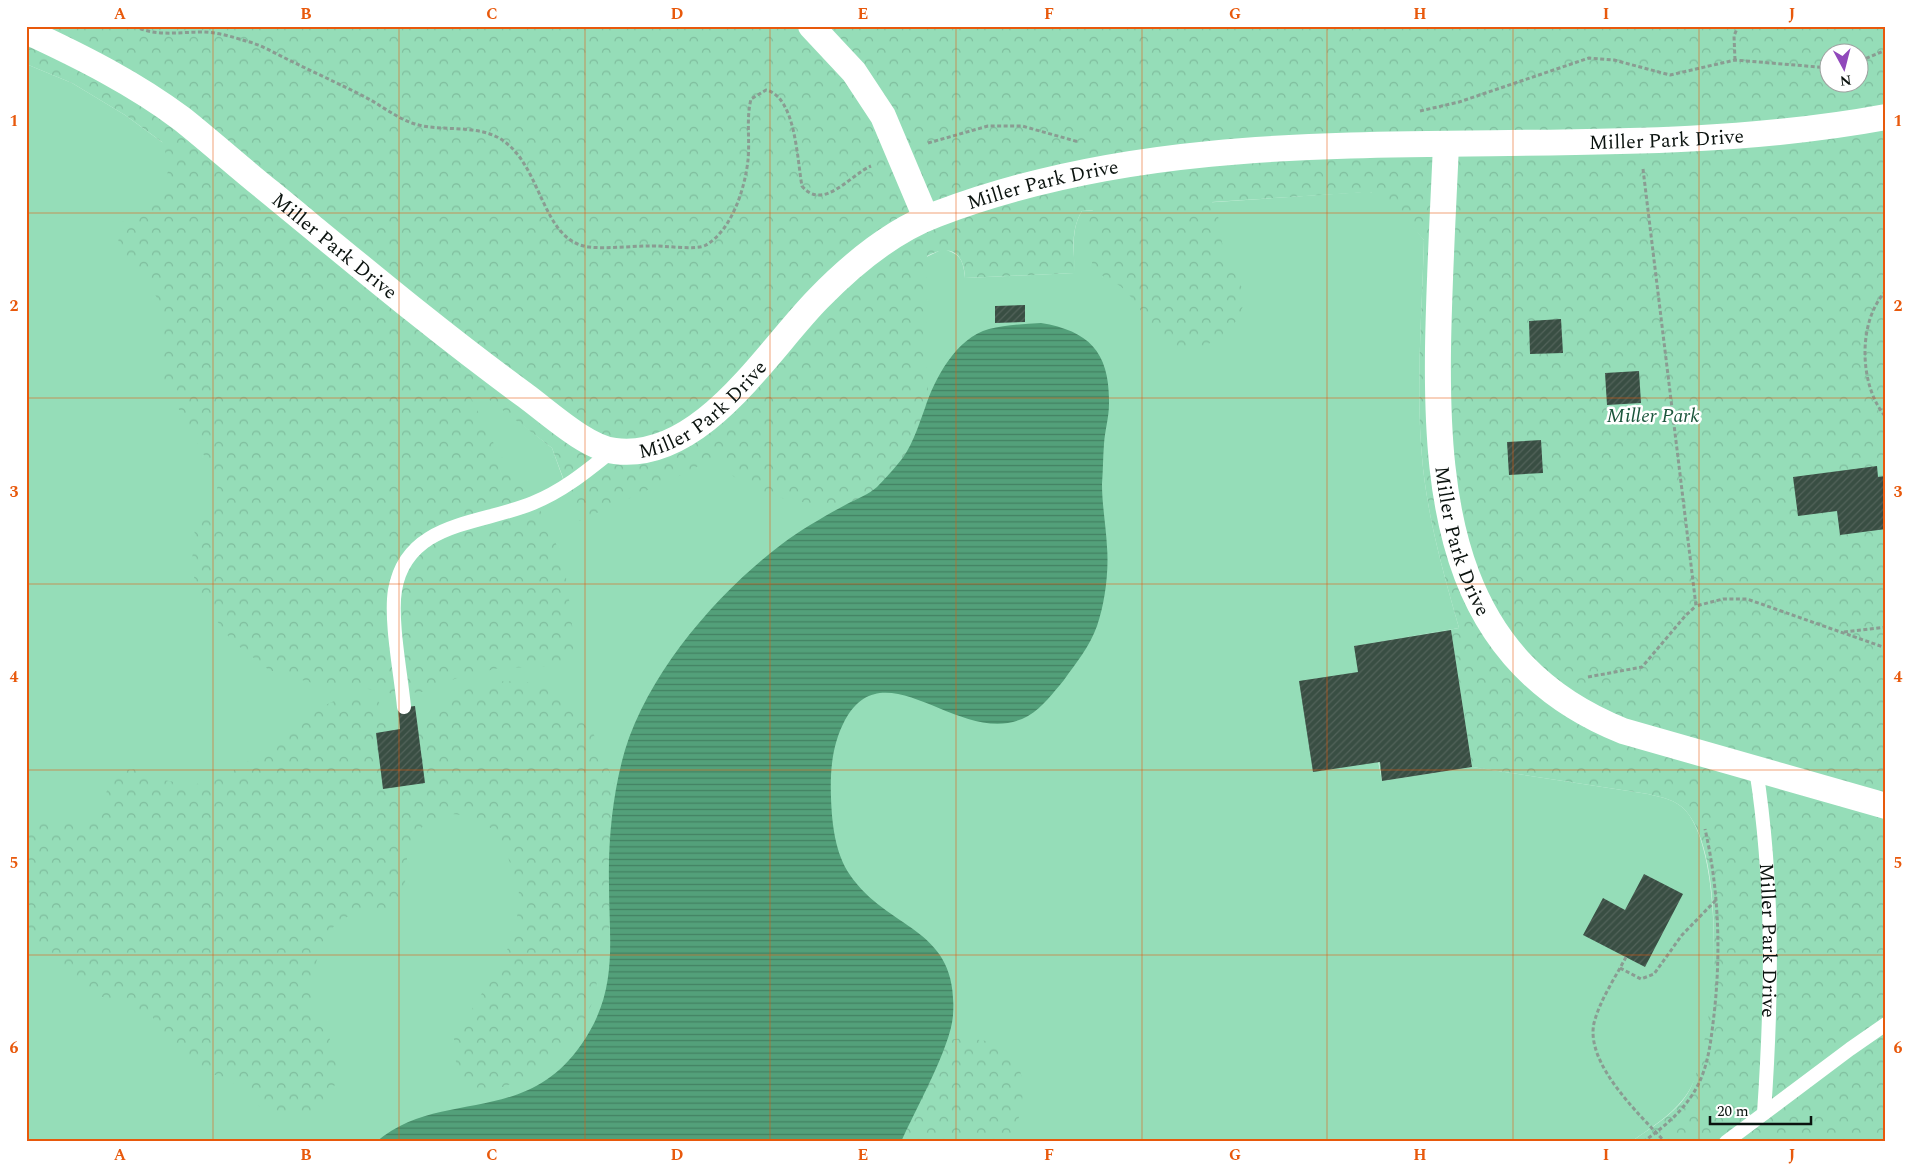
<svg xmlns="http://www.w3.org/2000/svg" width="1912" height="1168" font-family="Spectral,serif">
<defs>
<pattern id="forest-crowns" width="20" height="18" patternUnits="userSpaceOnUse" patternTransform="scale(1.25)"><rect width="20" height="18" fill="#95ddb8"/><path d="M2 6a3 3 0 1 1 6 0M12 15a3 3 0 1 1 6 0" fill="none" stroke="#7fbd9d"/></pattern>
<pattern id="water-rules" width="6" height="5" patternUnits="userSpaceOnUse" patternTransform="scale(1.25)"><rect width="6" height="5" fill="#53a07a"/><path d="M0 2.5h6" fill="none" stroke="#438162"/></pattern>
<pattern id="building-hatch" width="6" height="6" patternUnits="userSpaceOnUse" patternTransform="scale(1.25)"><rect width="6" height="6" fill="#394e43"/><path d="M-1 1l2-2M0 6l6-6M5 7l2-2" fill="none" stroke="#52635a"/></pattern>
</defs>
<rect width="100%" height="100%" fill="#dbf4e6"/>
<!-- green -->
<path fill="#95ddb8" d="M26,64L72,83L125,115L196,167L552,448L566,487L916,262L943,249C961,254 963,260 965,278L1074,273C1075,251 1070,230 1082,211L1349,193C1356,193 1363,191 1370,192C1393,196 1410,223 1424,240C1422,315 1415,393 1423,468C1429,523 1444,575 1459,628L1355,646L1382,781L1472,767L1648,794C1661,797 1677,800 1686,811C1725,856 1720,1038 1690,1089C1677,1112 1653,1126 1631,1142H26Z"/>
<!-- forest -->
<g fill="url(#forest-crowns)" fill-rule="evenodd">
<path d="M26,26H1886V1142H1631C1653,1126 1681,1111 1692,1085C1716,1028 1728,860 1686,811C1677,800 1661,797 1648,794L1472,767L1382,781L1379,762L1313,772L1299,681L1358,672L1354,646L1459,628C1444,575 1429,523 1423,468C1415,393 1422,315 1424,240C1407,221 1394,202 1370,192L1212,202C1214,208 1218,214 1219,220C1221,232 1221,242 1225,254C1229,267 1240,278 1243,292C1249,322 1210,354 1181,347C1152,341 1142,303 1120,286C1111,280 1098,276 1093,265C1085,247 1085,228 1093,210L1082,211C1070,230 1074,252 1075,273L965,278C964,252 950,244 927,256L926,356L930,421L924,452L851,512L767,495L752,489L733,476L718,453L692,470L579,521L552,448L461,378L498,452L544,516L560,553L567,582L573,633V656L561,666L499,668L457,678L422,692L394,694L368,689L325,687L269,670L231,640L198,595L191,563L196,537L191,521L205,514L215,506L218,481L163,380L161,333L163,308L148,283L124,259L118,242L123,221L165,190L169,163L162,142L125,115L72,83L26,64ZM1830,52H1860V82H1830Z"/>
<path d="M506,681L535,683L559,692L588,721L620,796V904L606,935L599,961L595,998L581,1025L557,1056L529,1077L503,1087L478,1088L464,1079L456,1062L454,1038L497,969L516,933L519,890L508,857L492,829L473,816L452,814L426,822L408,846L404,895L389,908L357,912L337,922L323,941L312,976V1007L327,1032L335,1053L337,1080L327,1102L309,1113L285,1117L259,1106L246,1091L224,1077L203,1072L184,1060L168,1044L152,1016L126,1003L87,993L26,931V827L42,817L80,822L94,816L112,781L125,770L140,769L164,780L190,785L214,781L242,766L309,713L334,701L361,696L378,701L389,717L384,747L416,732L428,715L456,695L479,684Z"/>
<path d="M963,1038C972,1039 984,1040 993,1043C1036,1063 1023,1105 1012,1142H882L940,1041Z"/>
</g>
<!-- water -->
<path fill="url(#water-rules)" d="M1041,323C1090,331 1110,353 1109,404C1109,417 1105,430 1104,444C1103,457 1103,470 1102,484C1102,505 1106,526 1107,547C1109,571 1105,603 1097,626C1090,646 1076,663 1064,680C1053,693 1043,707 1028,716C963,752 886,645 845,720C832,745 830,770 831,798C832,824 835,853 850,875C889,932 959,926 953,1015C951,1047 915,1110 901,1142H376C440,1088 524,1127 581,1045C619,991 609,944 609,883C608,839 613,791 625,750C649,672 718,592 782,544C802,529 825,516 847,504C857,499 869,494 877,487C884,480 891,472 897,465C911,450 918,427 925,408C935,378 956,338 989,329C1005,325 1024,324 1041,323Z"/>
<!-- building -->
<g fill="url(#building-hatch)">
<path d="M1025,305V322L995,323V306Z"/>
<path d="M1561,319L1563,353L1530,354L1529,321Z"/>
<path d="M1639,371L1641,403L1607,405L1605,373Z"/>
<path d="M1541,440L1543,473L1509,475L1507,442Z"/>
<path d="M1877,466L1878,477L1886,476V529L1840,535L1837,511L1798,516L1793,477Z"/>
<path d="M1451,630L1472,767L1382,781L1380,762L1313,772L1299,681L1358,672L1354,646Z"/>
<path d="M415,706L425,783L383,789L376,733L400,729L398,708Z"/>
<path d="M1644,874L1683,894L1645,967L1583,935L1603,898L1625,910Z"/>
</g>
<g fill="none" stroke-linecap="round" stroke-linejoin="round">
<!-- path -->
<g stroke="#8a9c92" stroke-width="3" stroke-dasharray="4 2.5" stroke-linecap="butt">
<path d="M134,26C156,37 179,32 202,32C217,32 233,37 246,41C262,45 276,54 291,61C315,73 340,84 365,97C381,105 396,118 415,124C441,132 474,124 499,138C543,163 540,241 589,247C608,249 630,246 650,246C663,245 696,251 706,245C732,230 745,188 748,160C750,139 746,119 751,99L766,90C796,97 797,160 802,186C823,212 850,175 871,166"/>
<path d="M1735,60L1734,36L1738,26"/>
<path d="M1860,61L1886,50"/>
<path d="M1420,111L1459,102L1589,58L1614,60L1670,75L1735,60L1830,68"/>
<path d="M928,143L988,126H1022L1079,142"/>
<path d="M1643,169L1696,606L1723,599H1747L1886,648"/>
<path d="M1886,291C1857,321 1859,387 1886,417"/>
<path d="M1844,632L1886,627"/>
<path d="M1588,677L1642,667L1686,615L1696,606"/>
<path d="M1626,957C1615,978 1600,1000 1594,1023C1585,1064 1640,1115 1665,1142"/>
<path d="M1620,968L1641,979L1654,974L1682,935L1716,900"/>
<path d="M1643,1142C1665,1126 1685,1110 1698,1085C1709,1063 1711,1039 1714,1015C1721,953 1719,890 1705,829"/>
</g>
<!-- lane -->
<g stroke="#fff" stroke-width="14">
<path d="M404,707C401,675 390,620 395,590C407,521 480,525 533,503C563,491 587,471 612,451"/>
<path id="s1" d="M1756,769C1774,883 1772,998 1764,1113"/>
<path d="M1726,1142L1850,1049L1886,1024"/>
</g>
<!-- street -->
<g stroke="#fff" stroke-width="26">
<path d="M811,26L854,72L883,116L926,218"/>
<path id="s2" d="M26,31C80,56 134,83 182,119C212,143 241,169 271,193C355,262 438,332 526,396C549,413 587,448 615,451C701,462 766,352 818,299C852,264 891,231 937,214C1238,99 1574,175 1886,117"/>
<path id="s3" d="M1446,145C1443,213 1439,281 1438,349C1436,509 1455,664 1623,731L1886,806"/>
</g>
</g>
<!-- grid -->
<path fill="none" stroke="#e8590c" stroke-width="1" stroke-opacity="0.55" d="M213,26V1142M399,26V1142M585,26V1142M770,26V1142M956,26V1142M1142,26V1142M1327,26V1142M1513,26V1142M1699,26V1142M26,213H1886M26,398H1886M26,584H1886M26,770H1886M26,955H1886"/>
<g text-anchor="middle" stroke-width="5" stroke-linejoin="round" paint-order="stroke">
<!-- street labels -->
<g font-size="20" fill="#0b130f" stroke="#fff">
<text dy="7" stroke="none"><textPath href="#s2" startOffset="1875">Miller Park Drive</textPath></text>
<text dy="7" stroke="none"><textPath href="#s2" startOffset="1248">Miller Park Drive</textPath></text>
<text dy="7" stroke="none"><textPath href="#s2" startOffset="378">Miller Park Drive</textPath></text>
<text dy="7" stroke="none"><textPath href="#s2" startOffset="828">Miller Park Drive</textPath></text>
<text dy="7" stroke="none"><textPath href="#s3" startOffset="399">Miller Park Drive</textPath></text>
<text dy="7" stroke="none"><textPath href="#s1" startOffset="172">Miller Park Drive</textPath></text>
</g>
<!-- park labels -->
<g font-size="20" font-style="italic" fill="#1b563c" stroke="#fff">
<text x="1653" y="422">Miller Park</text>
</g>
</g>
<!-- border -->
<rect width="1912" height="1168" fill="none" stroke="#ffffff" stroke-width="55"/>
<!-- north arrow -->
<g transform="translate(1844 68) rotate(173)"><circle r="24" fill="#ffffff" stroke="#9da19f"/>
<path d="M0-4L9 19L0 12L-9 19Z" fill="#9048bb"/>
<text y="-8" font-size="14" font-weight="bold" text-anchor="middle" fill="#0b130f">N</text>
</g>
<!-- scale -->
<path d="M1710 1116v8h101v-8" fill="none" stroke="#0b130f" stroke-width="2.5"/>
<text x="1717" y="1116" font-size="15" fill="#0b130f" stroke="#ffffff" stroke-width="4" paint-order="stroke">20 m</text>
<rect x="28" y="28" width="1856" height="1112" fill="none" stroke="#e8590c" stroke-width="2"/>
<g font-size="16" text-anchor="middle" font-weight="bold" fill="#e8590c">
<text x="120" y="19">A</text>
<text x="306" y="19">B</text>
<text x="492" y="19">C</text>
<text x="677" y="19">D</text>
<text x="863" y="19">E</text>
<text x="1049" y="19">F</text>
<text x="1235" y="19">G</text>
<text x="1420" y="19">H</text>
<text x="1606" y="19">I</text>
<text x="1792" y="19">J</text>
<text x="14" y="126">1</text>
<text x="1898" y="126">1</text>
<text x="14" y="311">2</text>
<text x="1898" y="311">2</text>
<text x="14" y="497">3</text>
<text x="1898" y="497">3</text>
<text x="14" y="682">4</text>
<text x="1898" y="682">4</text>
<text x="14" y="868">5</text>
<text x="1898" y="868">5</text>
<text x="14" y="1053">6</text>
<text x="1898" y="1053">6</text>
<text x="120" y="1160">A</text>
<text x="306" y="1160">B</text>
<text x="492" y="1160">C</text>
<text x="677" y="1160">D</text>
<text x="863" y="1160">E</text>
<text x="1049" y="1160">F</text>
<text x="1235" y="1160">G</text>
<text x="1420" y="1160">H</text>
<text x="1606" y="1160">I</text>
<text x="1792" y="1160">J</text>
</g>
</svg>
